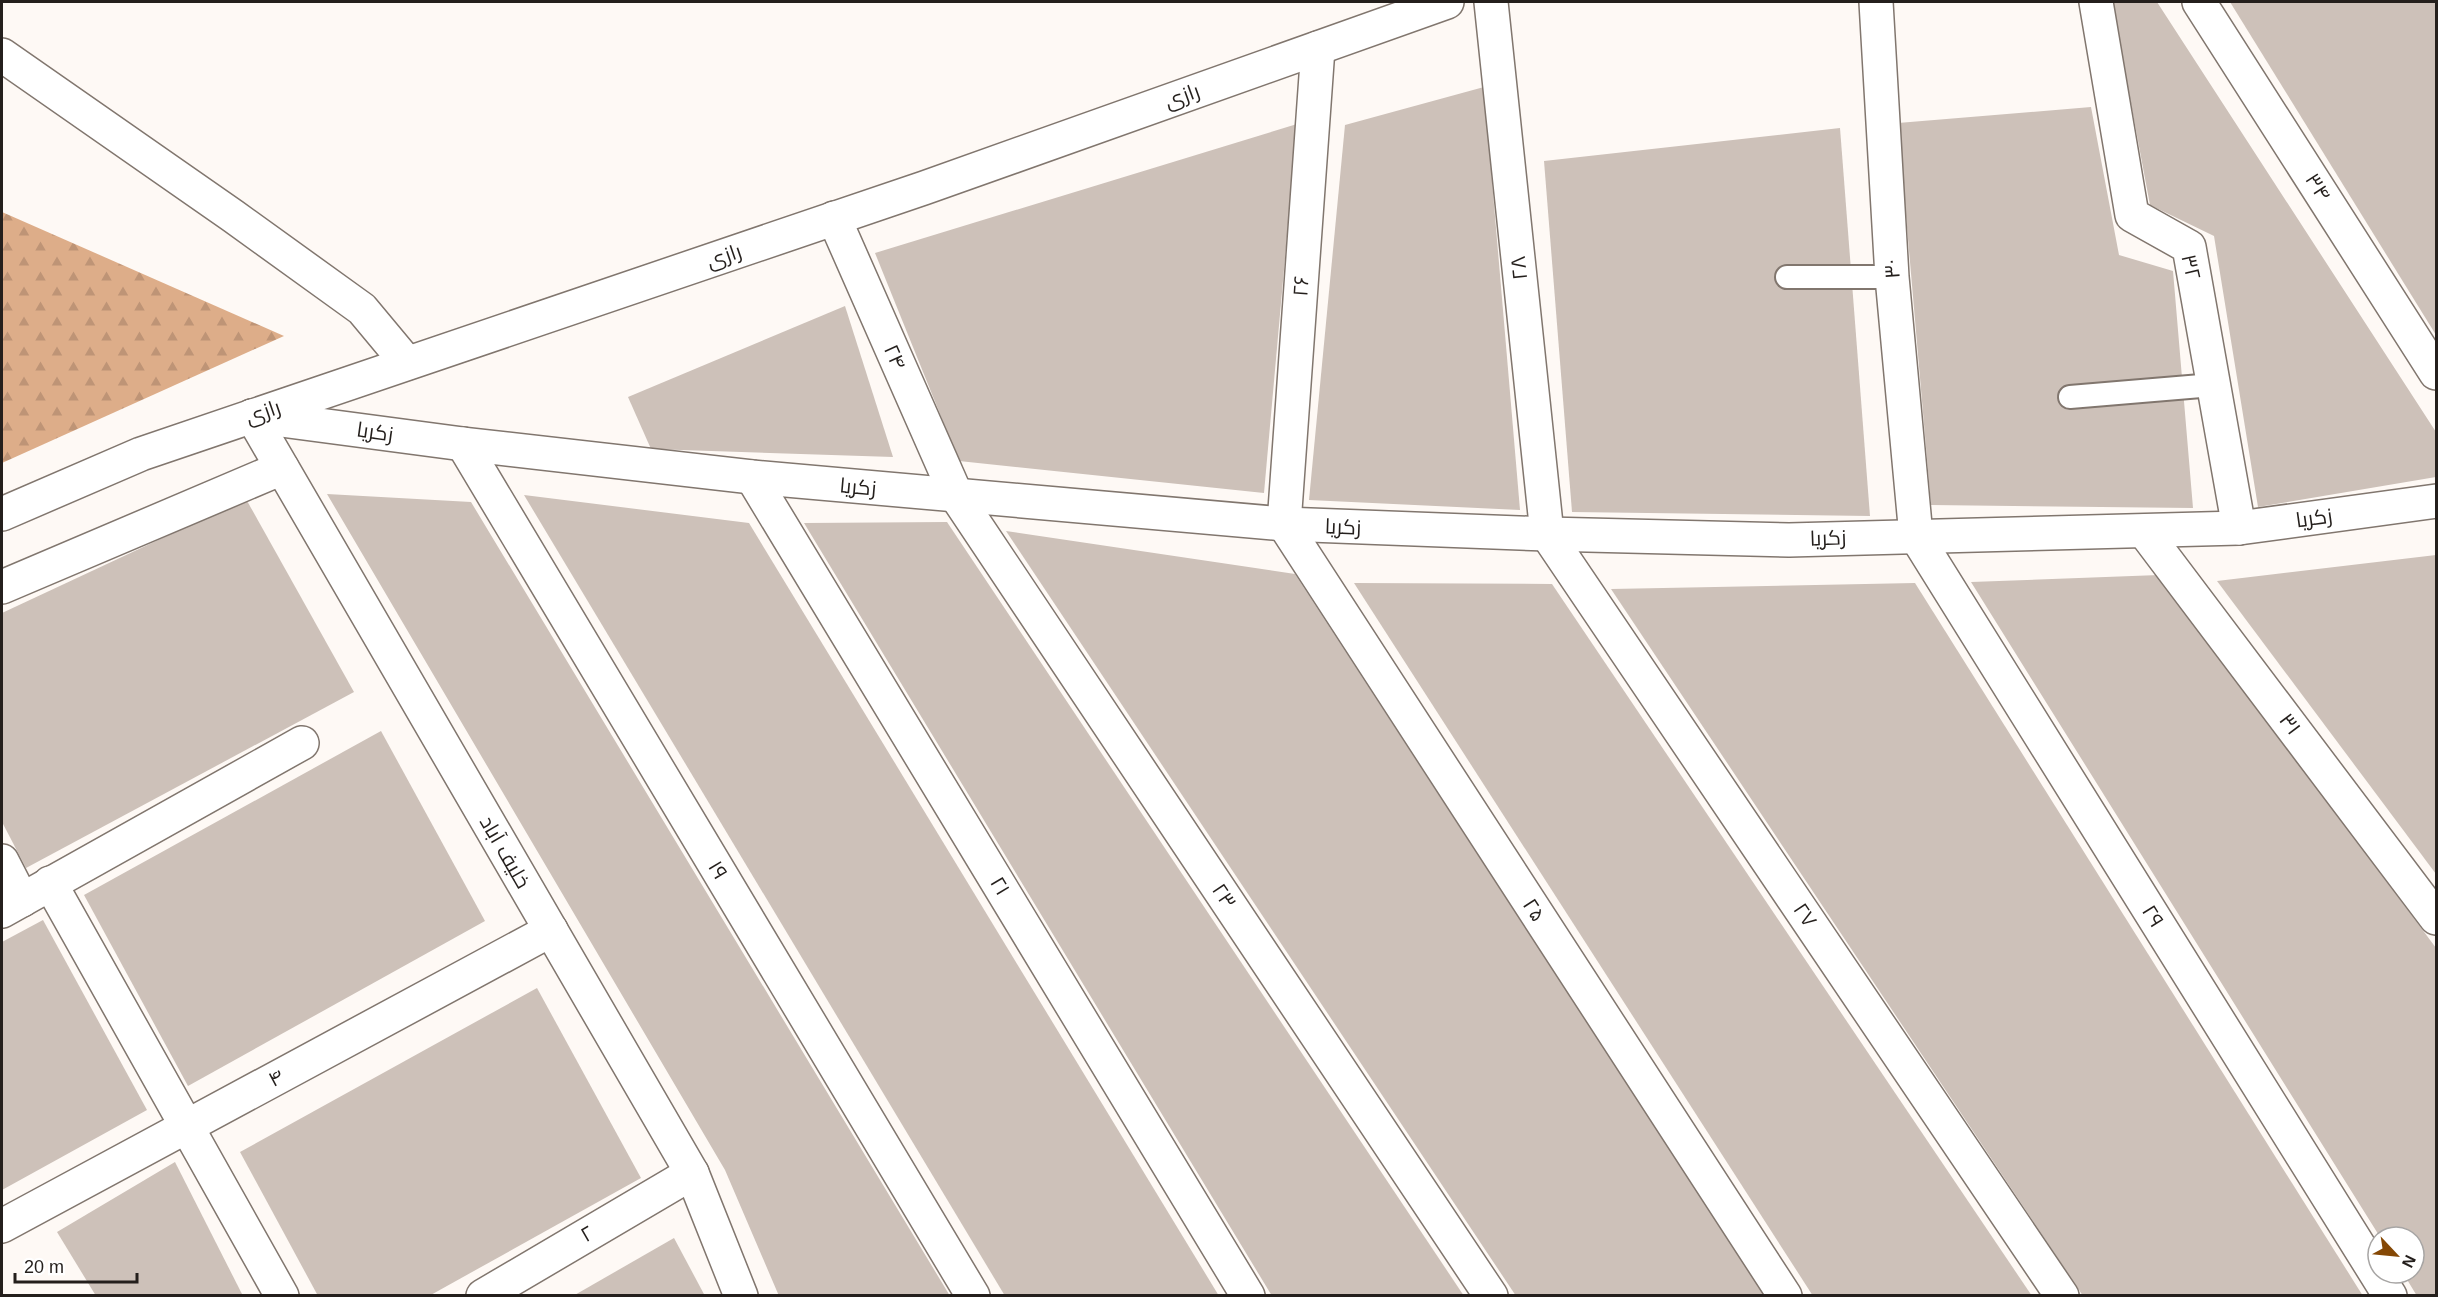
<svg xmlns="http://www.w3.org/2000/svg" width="2438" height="1297" font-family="Helvetica,Cairo,sans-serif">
<defs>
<pattern id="forest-firs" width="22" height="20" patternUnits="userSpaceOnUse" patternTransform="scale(1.5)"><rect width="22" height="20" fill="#ddad89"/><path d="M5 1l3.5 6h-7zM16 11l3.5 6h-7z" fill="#be9476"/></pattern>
</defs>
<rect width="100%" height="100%" fill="#fef9f5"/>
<!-- forest -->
<path fill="url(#forest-firs)" d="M2,212L284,336L2,463Z"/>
<!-- building -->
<g fill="#cdc1b9">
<path d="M2112,2H2157L2436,432V477L2258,507L2214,236L2150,205Z"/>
<path d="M2230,2H2436V335Z"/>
<path d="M1484,87L1520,510L1309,500L1345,125Z"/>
<path d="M2091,107L2119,255L2173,271L2193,508L1931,505L1898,123Z"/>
<path d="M1297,124L1264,493L959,461L875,253Z"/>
<path d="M1840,128L1870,516L1572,512L1544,161Z"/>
<path d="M845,306L893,457L651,449L628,397Z"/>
<path d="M327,494L471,502L950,1296H779L725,1170Z"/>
<path d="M524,495L749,523L1219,1296H1005Z"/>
<path d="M246,499L354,692L26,868L2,822V613Z"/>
<path d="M947,522L1464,1296H1272L804,523Z"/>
<path d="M1006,531L1295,574L1765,1296H1516Z"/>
<path d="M2436,555V874L2217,581Z"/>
<path d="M2159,575L2436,948V1296H2417L2403,1273H2414V1237H2380L1971,582Z"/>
<path d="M1354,583L1552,584L2032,1296H1813Z"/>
<path d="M1915,583L2363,1296H2083L1611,589Z"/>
<path d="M381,731L485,921L188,1086L84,895Z"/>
<path d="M43,920L147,1110L2,1190V942Z"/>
<path d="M537,988L641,1178L429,1296H318L240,1152Z"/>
<path d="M175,1162L243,1296H96L57,1232Z"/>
<path d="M674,1238L705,1296H573Z"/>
</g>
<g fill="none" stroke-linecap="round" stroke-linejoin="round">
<defs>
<g id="service">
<path d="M1787,277H1892"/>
<path d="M2070,397L2213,385"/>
</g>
<g id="minor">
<path d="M1491,2L1547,534L2062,1296"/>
<path d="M1876,2L1892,277L1916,536L2390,1296"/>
<path d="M2096,2L2132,215L2189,247L2239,528"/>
<path d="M2199,2L2436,373"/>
<path d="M1318,48L1284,524L1785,1296"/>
<path d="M2,55L233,216L362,309L407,363"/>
<path d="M834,218L957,497L1491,1296"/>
<path d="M463,444L973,1296"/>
<path d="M752,477L1248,1296"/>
<path d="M2144,531L2436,918"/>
<path d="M2,587L282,468"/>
<path d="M2,861L22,900"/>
<path d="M50,883L282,1296"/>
<path d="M2,911L302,743"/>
<path d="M2,1226L551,930"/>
<path d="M483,1296L692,1173"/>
</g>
<g id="tertiary">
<path d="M252,416L463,444L752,477L1284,524L1547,534L1789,540L2239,528L2436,501"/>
<path d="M252,416L692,1173L741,1296"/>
<path d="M2,514L141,454L924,188L1447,2"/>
</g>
</defs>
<!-- service casing -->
<use href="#service" stroke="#81766e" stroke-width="26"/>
<!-- minor casing -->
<use href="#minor" stroke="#81766e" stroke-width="36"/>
<!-- tertiary casing -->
<use href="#tertiary" stroke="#81766e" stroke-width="36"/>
<!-- service -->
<use href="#service" stroke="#fff" stroke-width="22"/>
<!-- minor -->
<use href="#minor" stroke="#fff" stroke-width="33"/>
<!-- tertiary -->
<use href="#tertiary" stroke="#fff" stroke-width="33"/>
</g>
<g text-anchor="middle" stroke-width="4.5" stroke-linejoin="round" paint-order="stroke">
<!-- street labels -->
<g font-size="21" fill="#241f1c" stroke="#fff">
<text transform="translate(1182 96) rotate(-20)" y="7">رازی</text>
<text transform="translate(2318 187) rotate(57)" y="7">۳۴</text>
<text transform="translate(724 256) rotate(-19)" y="7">رازی</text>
<text transform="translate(2191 267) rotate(77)" y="7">۳۲</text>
<text transform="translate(1519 268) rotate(-96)" y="7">۲۸</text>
<text transform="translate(1892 269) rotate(-94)" y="7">۳۰</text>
<text transform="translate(1301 286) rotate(-86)" y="7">۲۶</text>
<text transform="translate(895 357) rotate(66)" y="7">۲۴</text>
<text transform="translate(263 412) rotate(-19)" y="7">رازی</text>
<text transform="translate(375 432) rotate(8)" y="7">زکریا</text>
<text transform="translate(858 487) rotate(5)" y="7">زکریا</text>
<text transform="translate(2314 518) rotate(-8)" y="7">زکریا</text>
<text transform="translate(1343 527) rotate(2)" y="7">زکریا</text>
<text transform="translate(1828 538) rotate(-2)" y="7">زکریا</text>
<text transform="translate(2290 724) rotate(53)" y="7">۳۱</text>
<text transform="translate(505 852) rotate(60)" y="7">خلیف آباد</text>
<text transform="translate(718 870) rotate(59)" y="7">۱۹</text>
<text transform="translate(1000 886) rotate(59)" y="7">۲۱</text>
<text transform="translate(1224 896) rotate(56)" y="7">۲۳</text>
<text transform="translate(1534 910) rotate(57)" y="7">۲۵</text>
<text transform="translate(1805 915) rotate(56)" y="7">۲۷</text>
<text transform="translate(2153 916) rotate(58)" y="7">۲۹</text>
<text transform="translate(276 1078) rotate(-28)" y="7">۴</text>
<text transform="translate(587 1234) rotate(-30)" y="7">۲</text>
</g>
</g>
<!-- border -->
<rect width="2438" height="1297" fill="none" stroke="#241f1c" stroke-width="6"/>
<!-- north arrow -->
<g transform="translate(2396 1255) rotate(116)"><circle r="28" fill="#ffffff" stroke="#a7a5a4" stroke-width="1.5"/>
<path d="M0-4.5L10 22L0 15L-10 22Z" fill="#854805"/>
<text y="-9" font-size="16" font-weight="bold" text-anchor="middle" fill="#241f1c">N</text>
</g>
<!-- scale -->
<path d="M15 1273v9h122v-9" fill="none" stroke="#241f1c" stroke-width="3"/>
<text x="24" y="1273" font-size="18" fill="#241f1c" stroke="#ffffff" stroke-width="4.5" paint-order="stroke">20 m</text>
</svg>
